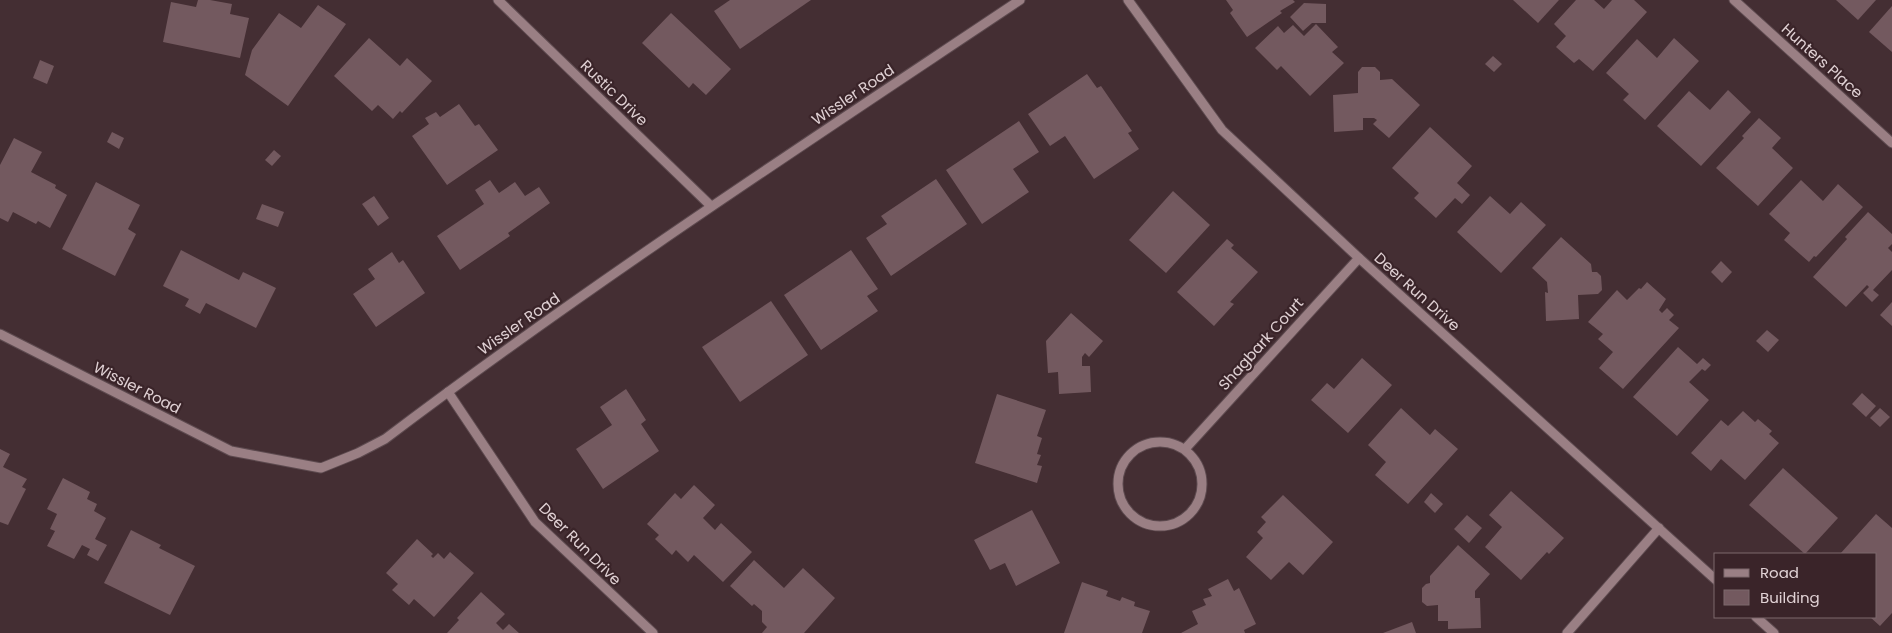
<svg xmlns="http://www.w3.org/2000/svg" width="1892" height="633" font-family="Poppins,sans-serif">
<rect width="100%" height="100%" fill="#442e33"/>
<!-- building -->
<g fill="#73595f">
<path d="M198,0H210L232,4L230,14L249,18L240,58L163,42L171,2L196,7Z"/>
<path d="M730,0H811L740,49L714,11Z"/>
<path d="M1226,0H1293L1295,2L1280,11L1282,13L1247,37L1230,13L1233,10Z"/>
<path d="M1513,0H1559L1538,23Z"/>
<path d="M1576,0H1594L1604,9L1612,0H1634L1647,12L1593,71L1579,59L1574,63L1556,47L1566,36L1554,24Z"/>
<path d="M1836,0H1876L1858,20Z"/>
<path d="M1304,3L1326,4V23H1312L1303,31L1290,17Z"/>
<path d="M318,5L346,24L288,106L245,75L252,50L279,13L301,28Z"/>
<path d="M1892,6V52L1869,32Z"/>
<path d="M671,13L731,69L706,95L693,83L689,88L642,43Z"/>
<path d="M1316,24L1338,47L1332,52L1344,63L1310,96L1281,66L1277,70L1255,48L1278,26L1284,33L1293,25L1304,36Z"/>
<path d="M369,38L400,66L407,58L432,81L402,113L400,111L393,119L378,105L372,111L334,76Z"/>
<path d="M1674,38L1699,61L1645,120L1623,100L1629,94L1606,73L1637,39L1657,58Z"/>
<path d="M1493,56L1502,64L1494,72L1485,64Z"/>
<path d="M40,60L54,66L47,84L33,78Z"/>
<path d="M1362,67H1375L1380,72V80L1392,79L1420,105L1389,138L1373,124L1377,120L1374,118H1363V130L1334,132L1333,95L1358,93V72Z"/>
<path d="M1087,74L1097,88L1101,86L1132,131L1128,133L1139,149L1094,179L1065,136L1050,146L1028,114Z"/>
<path d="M1728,90L1751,112L1701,166L1657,126L1689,91L1710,110Z"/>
<path d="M459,104L475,126L479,124L498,150L447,185L412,136L429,124L425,118L436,112L440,117Z"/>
<path d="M1759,118L1781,138L1772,148L1793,168L1758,206L1716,168L1744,138L1742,136Z"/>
<path d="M1019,121L1039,152L1013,169L1029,192L982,224L946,170Z"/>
<path d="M1430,127L1472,166L1457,183L1470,195L1462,204L1455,198L1436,218L1414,198L1419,193L1392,168Z"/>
<path d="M112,132L124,138L119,149L107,142Z"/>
<path d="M14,138L42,152L31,172L56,185L55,188L67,195L50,228L38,221L36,224L13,212L8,222L0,218V165Z"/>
<path d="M274,150L281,156L272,166L265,160Z"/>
<path d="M936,179L967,224L891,276L866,238L887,224L881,216Z"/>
<path d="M490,180L499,193L515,182L525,196L539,187L550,203L508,233L510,236L460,270L437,236L484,204L475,190Z"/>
<path d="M1801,180L1823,201L1838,184L1863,207L1816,257L1814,256L1809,262L1784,240L1790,233L1769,214Z"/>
<path d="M96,182L140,205L128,229L136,234L115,276L62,249Z"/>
<path d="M1173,191L1210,225L1166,273L1129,240Z"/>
<path d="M374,196L389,218L378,226L362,204Z"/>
<path d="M1490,196L1510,214L1521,202L1546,225L1501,273L1457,232Z"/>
<path d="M262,204L284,212L278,227L256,219Z"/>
<path d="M1868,212L1892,234V244L1888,248L1892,252V270L1873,290L1879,295L1872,302L1863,293L1869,287L1867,285L1846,307L1813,277L1847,239L1845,237Z"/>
<path d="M1561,237L1591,264L1592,272H1597L1601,276L1602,290L1598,294L1578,295L1579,319L1546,321L1545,292L1548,293L1547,282L1532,268Z"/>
<path d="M1227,239L1234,245L1231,248L1258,272L1230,302L1234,304L1214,326L1177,292Z"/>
<path d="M181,250L239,280L243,272L276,288L256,328L206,303L200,314L185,306L189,299L163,286Z"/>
<path d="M851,250L878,289L867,296L878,311L821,350L784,295Z"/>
<path d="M392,252L399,263L403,260L425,293L376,327L353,294L375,279L368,269Z"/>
<path d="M1721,261L1732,272L1722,283L1711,272Z"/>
<path d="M1647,282L1666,299L1659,310L1662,313L1667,308L1674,315L1669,320L1679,328L1623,389L1599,368L1613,352L1598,339L1603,334L1588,322L1617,290L1627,300L1639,288L1641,289Z"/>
<path d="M771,301L808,355L740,402L702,347Z"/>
<path d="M1892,302V326L1880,315Z"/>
<path d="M1071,313L1103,341L1089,357L1085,353L1082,357V366H1090L1091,392L1059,394L1058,372L1048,373L1046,341Z"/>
<path d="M1767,330L1779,340L1768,352L1756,341Z"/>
<path d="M1678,347L1697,364L1703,358L1711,365L1705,371L1702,369L1689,382L1709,400L1677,436L1633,397Z"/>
<path d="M1362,358L1392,385L1348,433L1311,400L1327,383L1334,389Z"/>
<path d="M626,389L646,420L641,424L659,451L603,489L576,449L612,425L600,407Z"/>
<path d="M1862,393L1876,406L1866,417L1852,404Z"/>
<path d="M997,394L1046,410L1037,436L1042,438L1037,454L1041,455L1037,465L1042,466L1037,483L975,463Z"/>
<path d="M1401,408L1430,435L1435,429L1458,449L1408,504L1375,475L1386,462L1368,445Z"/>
<path d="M1880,408L1890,417L1880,427L1870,418Z"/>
<path d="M1743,411L1755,422L1758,419L1772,431L1769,434L1779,443L1745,480L1721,459L1711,471L1691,453L1721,420L1728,426Z"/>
<path d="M0,449L10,454L3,467L27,479L22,487L26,489L8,525L0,522Z"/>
<path d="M1783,468L1838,518L1805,554L1749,505Z"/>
<path d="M63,478L90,492L87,499L97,504L94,511L106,518L95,539L107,545L98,561L87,555L90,549L82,545L74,559L47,546L55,531L50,529L57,514L47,509Z"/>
<path d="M694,485L715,505L703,518L715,530L721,523L752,552L723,582L694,555L688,562L676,550L672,555L655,539L659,535L647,524L675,493L681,499Z"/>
<path d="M1511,491L1564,538L1549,554L1547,552L1521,580L1485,547L1502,527L1489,515Z"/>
<path d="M1431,493L1443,504L1435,513L1424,502Z"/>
<path d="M1283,495L1333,542L1303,575L1289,562L1271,580L1246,557L1263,538L1257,532L1266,522L1261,517Z"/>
<path d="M1032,510L1060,563L1016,586L1005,563L990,570L974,540Z"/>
<path d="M1876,514L1892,528V613L1880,626L1870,617H1876V554H1840Z"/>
<path d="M1467,515L1482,528L1469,543L1454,529Z"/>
<path d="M131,530L161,545L159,548L195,566L170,615L104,583Z"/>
<path d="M417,539L433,554L431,556L433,558L438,553L444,559L450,552L474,573L434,617L414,599L409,605L392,590L398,584L386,573Z"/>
<path d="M1458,545L1490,574L1475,591V598H1480L1481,628L1448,629V621H1438V605L1427,606L1422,602V588L1426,584L1430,583V576Z"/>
<path d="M754,560L784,588L803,568L835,598L804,633H762L767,627L762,622V611L754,604L752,606L730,586Z"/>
<path d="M1228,579L1234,591L1239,588L1256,624L1244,630L1245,633H1181L1198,624L1192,611L1206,605L1203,599L1212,596L1208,589Z"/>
<path d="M1082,582L1108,591L1106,596L1120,601L1122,597L1135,602L1134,606L1150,611L1142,633H1064Z"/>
<path d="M481,592L505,614L496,623L503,630L509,624L519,633H447L459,620L457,618Z"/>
<path d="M1412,622L1416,633H1383Z"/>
</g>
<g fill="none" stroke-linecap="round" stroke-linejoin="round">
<defs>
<g id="minor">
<path d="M498,0L711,206"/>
<path d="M1128,0L1222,130L1359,258L1716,580"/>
<path d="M1734,0L1892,143"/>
<path d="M0,334L231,451L321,468L358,453L385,439C590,284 806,143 1020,0"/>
<path d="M448,392L535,522L653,633"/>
<circle cx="1160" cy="484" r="42"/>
<path d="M1185,449L1359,258"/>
<path d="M1756,617L1774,633"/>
<path d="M1567,633L1659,528"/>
</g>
</defs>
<!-- minor casing -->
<use href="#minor" stroke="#5d4a4f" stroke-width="11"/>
<!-- minor -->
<use href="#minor" stroke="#9a7f84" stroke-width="9"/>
</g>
<g text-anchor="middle" stroke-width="4.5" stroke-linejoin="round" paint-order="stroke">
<!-- street labels -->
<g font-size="15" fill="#e0d1d4" stroke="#3a2429">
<text transform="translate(1822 61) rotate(42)" y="5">Hunters Place</text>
<text transform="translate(614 93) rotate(44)" y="5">Rustic Drive</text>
<text transform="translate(853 95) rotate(-34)" y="5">Wissler Road</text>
<text transform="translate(1417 292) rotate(42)" y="5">Deer Run Drive</text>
<text transform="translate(519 324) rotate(-35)" y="5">Wissler Road</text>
<text transform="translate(1261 344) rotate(-48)" y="5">Shagbark Court</text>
<text transform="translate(137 388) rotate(27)" y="5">Wissler Road</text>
<text transform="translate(580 544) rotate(45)" y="5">Deer Run Drive</text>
</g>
</g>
<!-- legend -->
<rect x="1714" y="553" width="162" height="65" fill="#3a2429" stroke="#7c696d"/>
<rect x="1724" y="569" width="25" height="8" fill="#9a7f84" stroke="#7c696d"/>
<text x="1760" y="578" font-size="15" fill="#e0d1d4">Road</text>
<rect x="1724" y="590" width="25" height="15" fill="#73595f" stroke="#7c696d"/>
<text x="1760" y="603" font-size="15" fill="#e0d1d4">Building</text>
</svg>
